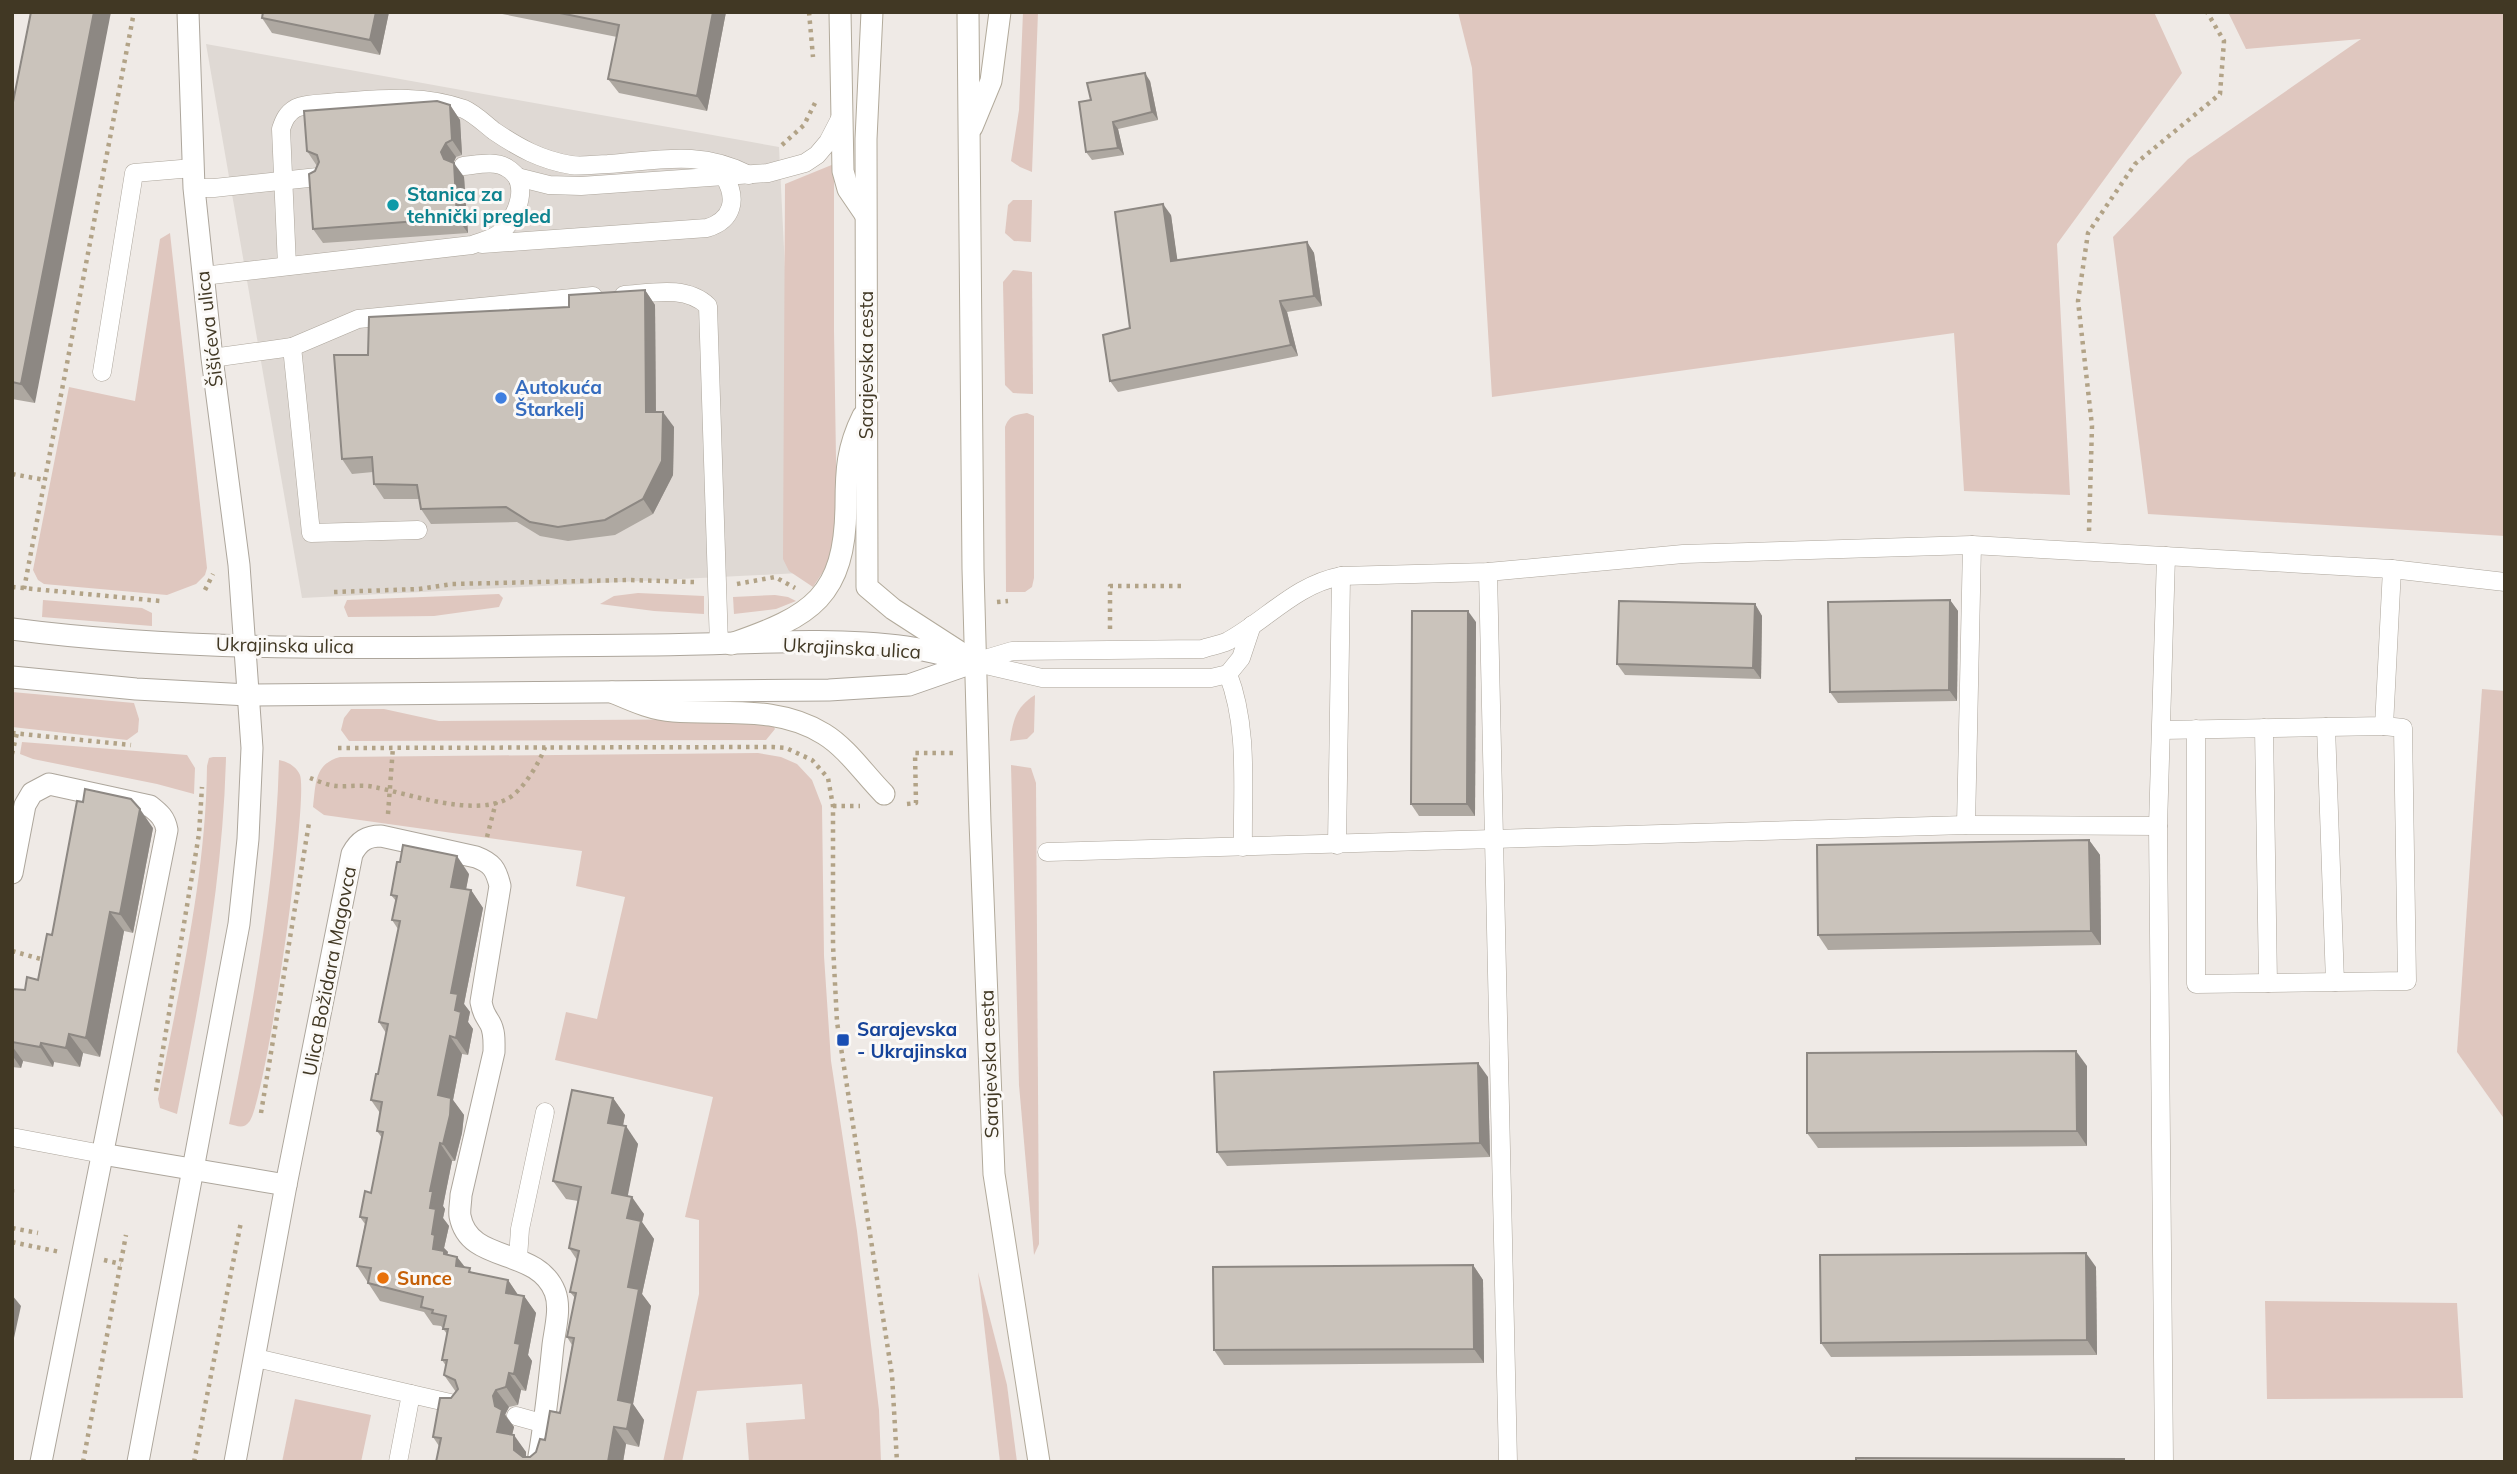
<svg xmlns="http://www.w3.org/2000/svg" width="2517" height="1474" font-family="Mulish,sans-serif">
<rect width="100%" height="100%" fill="#efeae6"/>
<!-- built -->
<path fill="#dfd9d4" d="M206,44L779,147L800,573L302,598Z"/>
<!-- green -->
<g fill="#dfc7bf">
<path d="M1023,12H1038L1032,172L1020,167L1011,161L1019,110Z"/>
<path d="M1458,12H2154L2182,73L2057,244L2070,495L1964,491L1954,333L1492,397L1472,68Z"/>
<path d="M2228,12H2505V536L2148,514L2113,237L2188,159L2361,39L2246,49Z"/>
<path d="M834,164V331L837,522L830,561L813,587L789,571L783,559L785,184Z"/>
<path d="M1013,200H1032L1031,242L1014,241L1005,233L1008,205Z"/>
<path d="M170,233L207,568L205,575L196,584L167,595L44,584L38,580L33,570L69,387L135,401L160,239Z"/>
<path d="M1013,270L1032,272L1033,394L1013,393L1005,385L1003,282Z"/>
<path d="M1027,413L1034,416V578L1032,587L1025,592H1006L1005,427C1009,415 1016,415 1027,413Z"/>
<path d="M638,593L704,596V614L654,611L600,604L614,596Z"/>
<path d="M499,594L503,598L499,607L434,616L348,617L344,607L347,600Z"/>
<path d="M775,595L788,597L796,601L776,609L734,614L733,597Z"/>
<path d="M43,600L142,608L152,613V626L42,617Z"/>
<path d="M2482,689L2505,691V1120L2457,1052Z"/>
<path d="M12,692L134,703L139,719L138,732L127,740L12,727Z"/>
<path d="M1035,695L1034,732L1027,739L1010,741C1013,720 1016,707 1035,695Z"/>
<path d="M351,709H384L439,721L740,719L773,725L775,729L766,740L349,741L341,730L344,718Z"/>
<path d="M22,742L187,755L195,768L194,794L157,784L33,759L20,754Z"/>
<path d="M758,753L781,757L797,764L812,780L822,806L824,956L831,1061L857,1231L879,1410L881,1462H749L746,1423L805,1419L802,1384L697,1391L682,1462H663L699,1294V1220L685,1217L713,1097L555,1060L566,1012L597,1019L625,897L576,886L582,851L324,815L313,807C316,784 314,764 340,757Z"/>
<path d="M213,757H226C223,878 201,995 177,1114L160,1108L158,1099C179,989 206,878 207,766L209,758Z"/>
<path d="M279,760C288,762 296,766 300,775C309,802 265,1105 249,1122C244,1129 237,1126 229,1124C253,1003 276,883 279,760Z"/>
<path d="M1011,765L1031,768L1036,783L1039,1244L1034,1255L1019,1085Z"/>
<path d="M978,1272L1007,1385L1017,1462H1000Z"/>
<path d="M2265,1301L2457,1303L2463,1398L2267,1399Z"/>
<path d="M295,1399L371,1415L361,1462H282Z"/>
</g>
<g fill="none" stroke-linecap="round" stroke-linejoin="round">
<defs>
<g id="service">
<path d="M517,177L549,185L581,186L768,173L805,163L817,155L828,142L842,115"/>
<path d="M194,188H214L318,177"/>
<path d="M482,244L707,228C733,220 738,199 724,176"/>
<path d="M287,266L281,129C284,120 287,113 296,108C308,103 324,104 338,102C381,99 423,94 464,109C475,114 485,124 494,131C519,148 541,160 571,165C583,167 596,164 608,164C660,160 701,150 749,175"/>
<path d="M203,276L472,245C482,241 495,239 502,231C518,216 531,181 507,168C495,160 476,165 463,166"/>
<path d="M624,295C652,293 686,285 708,306L719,645"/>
<path d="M292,347L358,319L593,296"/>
<path d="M212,358L292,347L311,533L418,530"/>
<path d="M102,372L134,173L193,168"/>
<path d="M1488,572L1494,839L1966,825L2158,826"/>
<path d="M975,662L1012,651L1202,649C1210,646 1220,645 1228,641C1268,619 1295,585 1341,576L1488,572L1683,554L1972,545L2392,569L2505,582"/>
<path d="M977,663L1042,678H1211L1228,674L1241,658L1252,625"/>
<path d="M1228,674C1249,728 1242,790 1243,847"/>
<path d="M2326,727L2335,982"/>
<path d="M2264,728L2268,983"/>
<path d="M2196,729V984L2407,981L2403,728L2384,726"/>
<path d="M2162,730L2384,726L2392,569"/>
<path d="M1966,825L1972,545"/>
<path d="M1337,845L1341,576"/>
<path d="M1047,852L1494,839L1508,1462"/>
<path d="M12,1137L102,1154"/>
<path d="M518,1258L520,1229L545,1112"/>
<path d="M256,1358L411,1394L398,1462"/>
<path d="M411,1394L459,1405"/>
<path d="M516,1416L545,1424"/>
<path d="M2164,1462L2158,826L2166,556"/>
</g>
<g id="minor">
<path d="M12,873L25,805L32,793L49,784L150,806C159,813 165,818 167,830L41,1462"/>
<path d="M102,1154L286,1185"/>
<path d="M235,1462L286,1185L352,854C359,841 367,836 381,836L476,857C492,863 496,869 500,886L481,1002C483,1012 485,1015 490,1023C495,1032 494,1042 494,1052L461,1195C461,1201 459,1210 460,1216C469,1265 537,1246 555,1292C561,1308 555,1329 553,1345C549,1385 545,1423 538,1462"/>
</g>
<g id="tertiary">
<path d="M12,629C219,656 438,646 647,645C730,645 825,636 906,647C929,650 952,657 974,662"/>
<path d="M12,677L136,689L248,695L829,690L909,685L975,662"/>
<path d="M138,1462L239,924L248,839L252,748L239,565L212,358L194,188L188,12"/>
</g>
<g id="secondary">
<path d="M840,12L843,171L848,189L865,214"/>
<path d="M872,12L866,139L867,587L893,609L975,662"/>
<path d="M968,12L973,569L980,822L994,1174L1039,1462"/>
<path d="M972,127L991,81L1000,12"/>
<path d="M731,644C812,616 845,597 846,505C846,471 847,448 863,416"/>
<path d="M612,692C631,700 652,710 673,711C725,715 777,705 824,734C847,748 865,775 884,794"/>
</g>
</defs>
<!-- service casing -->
<use href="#service" stroke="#ada69c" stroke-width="19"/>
<!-- minor casing -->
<use href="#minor" stroke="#ada69c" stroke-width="23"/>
<!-- tertiary casing -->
<use href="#tertiary" stroke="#ada69c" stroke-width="23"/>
<!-- secondary casing -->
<use href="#secondary" stroke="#b2aa9b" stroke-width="23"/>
<!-- path -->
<g stroke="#b2a387" stroke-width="4.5" stroke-dasharray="3.5 5" stroke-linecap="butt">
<path d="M809,12L813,57"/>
<path d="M782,145L804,125L815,103"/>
<path d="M12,474L45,480"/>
<path d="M2089,531L2092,426L2078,301L2088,233L2135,164L2220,94L2224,41L2207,12"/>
<path d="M737,584L775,577L795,588"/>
<path d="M12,587L160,601"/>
<path d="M24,589L134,12"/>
<path d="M205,590L213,574"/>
<path d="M334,592L419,589L452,584L628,580L694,582"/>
<path d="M997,602L1008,601"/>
<path d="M1110,629V586H1185"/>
<path d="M12,733L131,745"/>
<path d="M338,748L773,747L786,748L812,760L828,778L833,806V945L837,1022L892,1375L897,1462"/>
<path d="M12,754L17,733"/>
<path d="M310,778C318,781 327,785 336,786C348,787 362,784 374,787C410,794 472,817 507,799C522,792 540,762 545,747"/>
<path d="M907,804L916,803L915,753H955"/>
<path d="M833,806H860"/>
<path d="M388,814L393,747"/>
<path d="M487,837L496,802"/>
<path d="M12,951L48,961"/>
<path d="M156,1091L199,834L202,787"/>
<path d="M261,1113L309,823"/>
<path d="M12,1189V1195"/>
<path d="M12,1228L38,1233"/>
<path d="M12,1242L60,1252"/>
<path d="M104,1260L121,1264"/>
<path d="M83,1462L126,1235"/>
<path d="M194,1462L241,1222"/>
</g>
<!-- service -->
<use href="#service" stroke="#fff" stroke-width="18"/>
<!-- minor -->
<use href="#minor" stroke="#fff" stroke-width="21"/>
<!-- tertiary -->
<use href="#tertiary" stroke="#fff" stroke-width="21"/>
<!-- secondary -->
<use href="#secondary" stroke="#fff" stroke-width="21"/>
</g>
<!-- wall -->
<g fill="#aea8a1">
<path d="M263,12H389L380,55L272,33L262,18Z"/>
<path d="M492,12H726L707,111L619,93L608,79L617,37Z"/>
<path d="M1150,81L1158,120L1118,129L1124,155L1092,160L1086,152L1091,100Z"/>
<path d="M450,105L460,120L462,155L456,157L453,163L464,177L468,233L323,243L313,229L315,171L317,166L307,151Z"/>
<path d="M12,107L35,403L12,399Z"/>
<path d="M1171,215L1177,260L1307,242L1314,253L1322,306L1287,312L1298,356L1118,392L1110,381Z"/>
<path d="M645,290L655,305L656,412L674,427L673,475L653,514L615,535L568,541L540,536L517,522L431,524L421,509L419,499H384L374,484L373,472L352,474L342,459L368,355L569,307Z"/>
<path d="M1950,600L1958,611L1957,701L1838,703L1830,692Z"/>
<path d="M1755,604L1762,616L1761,679L1625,675L1617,664Z"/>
<path d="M1476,622L1475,816H1419L1411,804Z"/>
<path d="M153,828L133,933L124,931L100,1057L83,1053L80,1067L54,1062L53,1067L23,1061L21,1068L12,1067V989L25,990L38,980L52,935Z"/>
<path d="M2089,840L2100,855L2101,945L1828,950L1818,935Z"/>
<path d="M469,874L466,890H471L483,908L464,1004L470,1012L468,1022L473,1029L468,1055L462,1054L453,1100L464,1115L462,1133L455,1161H452L443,1206L445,1209L443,1218L449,1226L444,1248L448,1252L447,1255L457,1257L465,1267L473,1273L508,1280L518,1295L524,1296L536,1313L528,1355L532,1361L526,1391L521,1390L518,1405L509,1407L505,1414L514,1427L512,1434L526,1452V1457H530L536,1452L560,1413L572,1345L567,1337L575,1298L570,1292L577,1260L569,1248L578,1201L566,1199L553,1181L613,1098L625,1115L623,1126L638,1144L627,1196L644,1214L642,1222L654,1239L642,1294L651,1306L633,1404L644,1420L639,1447L626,1444L623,1462H436L439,1446L433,1437L451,1398L456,1392L444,1375L446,1366L442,1360L447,1334L441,1326L433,1325L424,1312L380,1301L357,1266L365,1224L360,1217L371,1193L382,1138L377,1131L380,1113L371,1100L378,1074L386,1033L379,1022L398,929L392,920L396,901L391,895Z"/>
<path d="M2087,1066V1146L1818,1148L1807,1133Z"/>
<path d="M1488,1077L1490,1157L1227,1166L1217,1152Z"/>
<path d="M1473,1265L1483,1280L1484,1363L1224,1365L1214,1350Z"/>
<path d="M2096,1267L2097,1355L1831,1357L1821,1343Z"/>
</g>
<!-- shaded-wall -->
<g fill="#8d8883">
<path d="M94,12H111L35,403L21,384Z"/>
<path d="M376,12H389L380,55L370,40Z"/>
<path d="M713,12H726L707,111L697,96Z"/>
<path d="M1145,73L1150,81L1158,120L1152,112Z"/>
<path d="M450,105L460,120L462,155L452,140Z"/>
<path d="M1113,122L1118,129L1124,155L1118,148Z"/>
<path d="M446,143L456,157L452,166L444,159L441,152Z"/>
<path d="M454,163L464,177L468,233L457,218Z"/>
<path d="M1163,204L1171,215L1179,271L1171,261Z"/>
<path d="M1307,242L1314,253L1322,306L1314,296Z"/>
<path d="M645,290L655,305L656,426L646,412Z"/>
<path d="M1280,301L1287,312L1298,356L1291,345Z"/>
<path d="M663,412L674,427L673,475L653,514L643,499Z"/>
<path d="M1950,600L1958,611L1957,701L1949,690Z"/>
<path d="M1755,604L1762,616L1761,679L1753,668Z"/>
<path d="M1468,611L1476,622L1475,816L1467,804Z"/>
<path d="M140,809L153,828L133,933L120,914Z"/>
<path d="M2089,840L2100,855L2101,945L2091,931Z"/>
<path d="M457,856L469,874L463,904L451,887Z"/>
<path d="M471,890L483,908L464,1004L470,1012L468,1022L473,1029L468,1055L456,1038L455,1010L451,993Z"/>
<path d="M110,912L124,931L100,1057L86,1038Z"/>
<path d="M69,1034L83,1053L80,1067L66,1048Z"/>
<path d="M450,1036L462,1054L453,1100L464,1115L462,1133L455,1161L443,1144L438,1095Z"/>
<path d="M41,1043L54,1062L53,1067L40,1047Z"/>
<path d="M12,1046L23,1061L21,1068L12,1055Z"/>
<path d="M2076,1051L2087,1066V1146L2077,1131Z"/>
<path d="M1478,1063L1488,1077L1490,1157L1480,1143Z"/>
<path d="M613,1098L625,1115L620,1140L608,1123Z"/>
<path d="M626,1126L638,1144L625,1210L612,1193Z"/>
<path d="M440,1143L452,1161L443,1206L445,1209L443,1218L449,1226L444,1248L448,1252L447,1255L457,1268L433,1249L430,1208V1191Z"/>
<path d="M632,1197L644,1214L642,1222L654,1239L642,1294L651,1306L633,1404L644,1420L639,1447L627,1429L618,1400L627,1218Z"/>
<path d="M2086,1253L2096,1267L2097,1355L2087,1340Z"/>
<path d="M457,1257L470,1274L456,1266Z"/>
<path d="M1473,1265L1483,1280L1484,1363L1474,1349Z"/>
<path d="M508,1280L520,1298L506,1293Z"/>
<path d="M12,1295L21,1306L12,1347Z"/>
<path d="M524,1296L536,1313L528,1355L532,1361L526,1391L514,1374L515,1343Z"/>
<path d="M509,1373L521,1390L518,1405L506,1387Z"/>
<path d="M496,1390L509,1407L505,1415L514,1427L509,1449L497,1432L495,1406L493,1396Z"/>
<path d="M614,1427L626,1444L623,1462H608Z"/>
<path d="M514,1435L526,1452V1462L514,1450Z"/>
</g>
<!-- building -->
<g fill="#cac3bb" stroke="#8d8883" stroke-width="2">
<path d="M31,12H94L21,384L12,382V107Z"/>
<path d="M263,12H376L370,40L262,18Z"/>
<path d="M555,12H713L697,96L608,79L619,25Z"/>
<path d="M1145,73L1152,112L1113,122L1118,148L1086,152L1079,102L1091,100L1087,83Z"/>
<path d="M437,101L450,105L452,140L446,143L441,152L444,159L454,163L457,218L313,229L309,174L315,171L319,162L317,155L307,151L304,111Z"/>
<path d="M1163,204L1171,261L1307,242L1314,296L1280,301L1291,345L1110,381L1103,335L1130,328L1115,212Z"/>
<path d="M645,290L646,412H663L662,461L643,499L605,520L558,527L530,522L506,507L421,509L417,485L374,484L372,457L342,459L334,355H368L369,317L569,307V295Z"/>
<path d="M1950,600L1949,690L1830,692L1828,602Z"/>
<path d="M1619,601L1755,604L1753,668L1617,664Z"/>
<path d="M1412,611H1468L1467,804H1411Z"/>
<path d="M85,789L131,799L140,809L120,914L110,912L86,1038L69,1034L66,1048L41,1043L40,1047L12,1042V989L25,990L27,977L38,980L47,934L52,935L77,801L83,802Z"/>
<path d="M2089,840L2091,931L1818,935L1817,845Z"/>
<path d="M403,845L457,856L451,887L471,890L451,993L458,994L455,1010L461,1012L456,1038L450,1036L438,1095L451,1098L450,1115L443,1144L440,1143L430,1191H433L430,1208L436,1209L432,1234L435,1235L433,1249L444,1251V1254L457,1257L456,1266L470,1268L469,1272L508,1280L506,1293L524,1296L515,1343L520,1344L514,1374L509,1373L506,1387L496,1390L493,1396L495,1406L502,1410L497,1432L514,1435V1450L523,1457H530L536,1452L540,1439L545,1440L550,1411L560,1413L574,1338L567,1337L576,1293L570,1292L579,1251L569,1248L581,1187L553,1181L572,1090L613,1098L608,1123L626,1126L612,1193L632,1197L627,1218L641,1221L628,1287L639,1289L618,1400L632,1403L627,1429L614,1427L608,1462H436L441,1438L433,1437L440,1398H451L458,1389L455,1380L444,1375L447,1360H442L448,1329H443L446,1316L432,1313L433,1310L421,1307L423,1297L368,1283L371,1268L357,1266L367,1218L360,1217L365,1191L371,1193L383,1132L377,1131L382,1102L371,1100L376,1074H378L388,1024L379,1022L400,921L392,920L397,896L391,895L397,862H400Z"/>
<path d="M2076,1051L2077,1131L1807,1133V1053Z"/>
<path d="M1478,1063L1480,1143L1217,1152L1214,1072Z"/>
<path d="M2086,1253L2087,1340L1821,1343L1820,1255Z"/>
<path d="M1473,1265L1474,1349L1214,1350L1213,1267Z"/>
<path d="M1856,1458L2124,1459V1462H1856Z"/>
</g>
<!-- markers -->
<circle fill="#0f9aa8" stroke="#fbf9f7" stroke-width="2.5" cx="393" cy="205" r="7"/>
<circle fill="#3f7fe0" stroke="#fbf9f7" stroke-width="2.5" cx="501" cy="398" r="7"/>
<rect fill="#1a4fb4" stroke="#fbf9f7" stroke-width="2.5" x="836" y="1033" width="14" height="14" rx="3.5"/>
<circle fill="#e8710a" stroke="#fbf9f7" stroke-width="2.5" cx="383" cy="1278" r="7"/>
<g text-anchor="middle" stroke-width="6" stroke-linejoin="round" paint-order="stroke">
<!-- culture labels -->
<g font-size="19" font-weight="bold" fill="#0d838f" stroke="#fbf9f7" text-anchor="start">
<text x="407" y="201">Stanica za<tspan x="407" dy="22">tehnički pregled</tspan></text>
</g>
<!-- street labels -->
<g font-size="19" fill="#413824" stroke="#fbf9f7">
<text transform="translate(209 329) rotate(-97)" y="7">Šišićeva ulica</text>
<text transform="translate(866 365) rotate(-90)" y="7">Sarajevska cesta</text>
<text transform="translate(285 645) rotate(1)" y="7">Ukrajinska ulica</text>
<text transform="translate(852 648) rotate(3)" y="7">Ukrajinska ulica</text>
<text transform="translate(329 971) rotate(-79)" y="7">Ulica Božidara Magovca</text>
<text transform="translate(989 1064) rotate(-92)" y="7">Sarajevska cesta</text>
</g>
<!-- shop labels -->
<g font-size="19" font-weight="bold" fill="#366cbe" stroke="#fbf9f7" text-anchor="start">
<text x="515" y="394">Autokuća<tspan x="515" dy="22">Štarkelj</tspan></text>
</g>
<!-- transit labels -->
<g font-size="19" font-weight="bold" fill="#164399" stroke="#fbf9f7" text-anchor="start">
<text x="857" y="1036">Sarajevska<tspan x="857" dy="22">- Ukrajinska</tspan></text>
</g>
<!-- food labels -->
<g font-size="19" font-weight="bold" fill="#c56008" stroke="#fbf9f7" text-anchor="start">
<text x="397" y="1285">Sunce</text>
</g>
</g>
<!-- border -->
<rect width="2517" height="1474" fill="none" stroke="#413824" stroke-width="28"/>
</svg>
